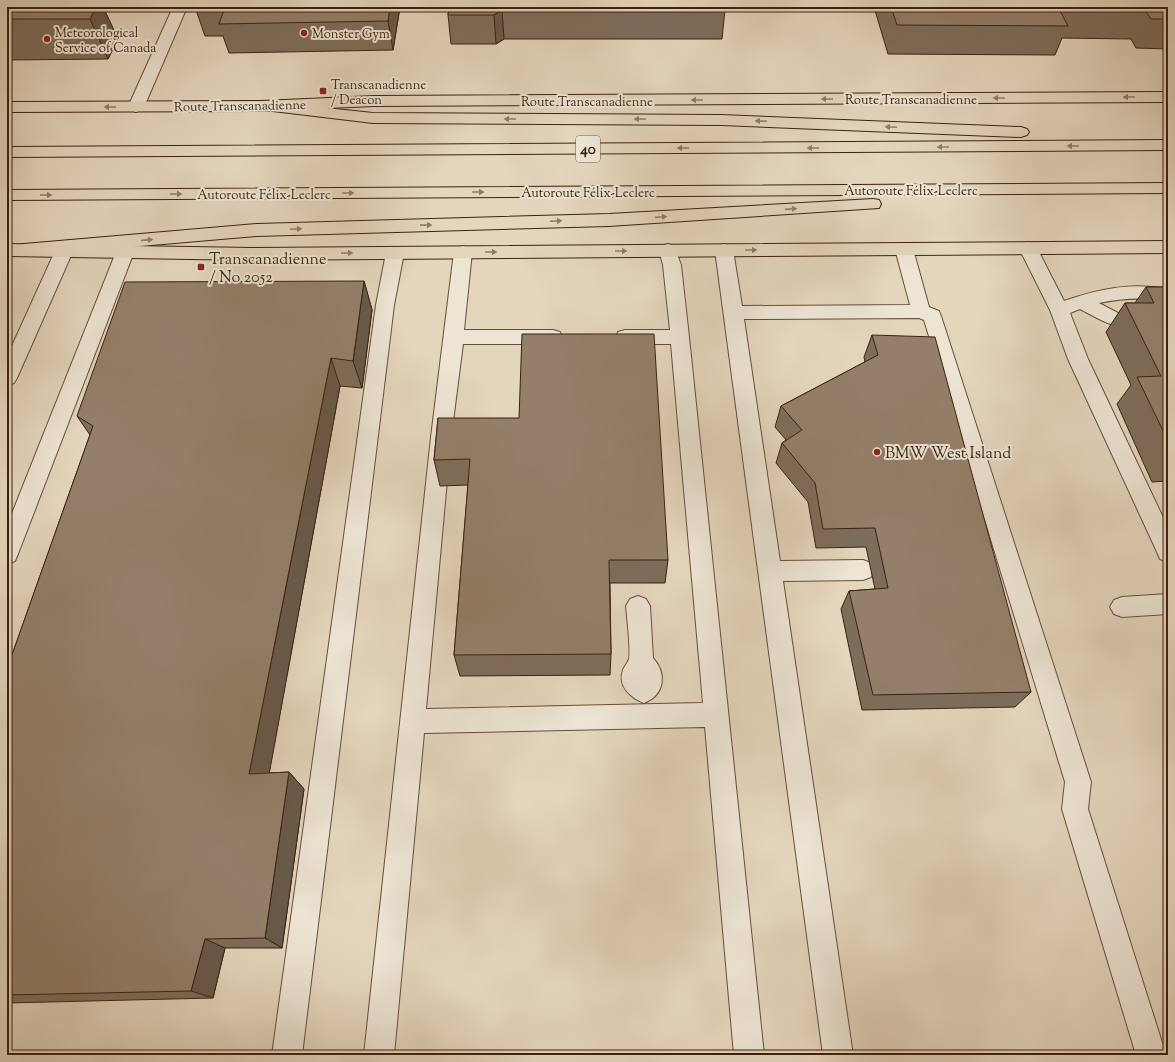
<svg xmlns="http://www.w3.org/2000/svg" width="1175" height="1062" font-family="'Sorts Mill Goudy',serif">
<rect width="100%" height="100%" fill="#e4d5bd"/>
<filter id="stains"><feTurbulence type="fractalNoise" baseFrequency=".005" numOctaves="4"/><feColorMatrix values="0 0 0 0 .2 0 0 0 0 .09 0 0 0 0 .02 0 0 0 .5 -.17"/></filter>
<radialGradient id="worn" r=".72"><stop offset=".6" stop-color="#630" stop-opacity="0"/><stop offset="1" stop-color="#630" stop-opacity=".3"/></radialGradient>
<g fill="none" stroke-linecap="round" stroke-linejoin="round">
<defs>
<g id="minor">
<path d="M173,7H187L144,107L141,110L136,112L131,110L128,107Z"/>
<path d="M1028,242L1034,244L1037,248L1064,301C1098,289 1131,282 1168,289V301C1144,297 1123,298 1099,303L1118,313L1136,315L1138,320L1136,325C1115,331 1098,318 1080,309L1070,313L1088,359L1168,528V562L1160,559L1157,552L1068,359L1050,310L1019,248L1022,244Z"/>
<path d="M904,243L910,245L913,249L929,307L939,311L941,316L1091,782L1088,809L1166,1055H1136L1062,809L1065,782L924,320L919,318L744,319L780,561L863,560L871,563L874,570L871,577L863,580L783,581L853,1055H823L715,250L718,246L724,244L730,246L733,250L742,306L910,305L895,249L898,245Z"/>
<path d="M668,244L674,246L681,265L689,337L764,1055H734L705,727L424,733L394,1055H364L431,437L454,252L457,248L463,246L469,248L472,252L464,330H553L560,332L562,337L560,342L553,344H463L451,437L426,709L703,703L671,344H625L618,342L616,337L618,332L625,330H670L663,265L659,250L662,246Z"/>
<path d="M64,245L70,247L73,251L17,378L14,383L7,385V357L55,251L58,247Z"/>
<path d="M125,246L131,248L134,252L18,554L15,561L7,564V526L116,252L119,248Z"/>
<path d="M395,247L401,249L404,253L394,305L302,1055H272L376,305L386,253L389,249Z"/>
<path d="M1168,594V614L1122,617L1114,614L1110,607L1114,600L1122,597Z"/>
<path d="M638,596L646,599L650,606L653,658C667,673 665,695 644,703C631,698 617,686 623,670C624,666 628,663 629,659C631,653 627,616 626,606L630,599Z"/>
</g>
<g id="major">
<path d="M1168,92V102L374,106L261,111L7,112V102L261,101L374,96Z"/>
<path d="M1168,241V253L252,260L7,256V244L252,248Z"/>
</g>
<g id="highway">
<path d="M261,101L373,113L721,115L1021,127L1027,129L1029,132L1027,135L1021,137L721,125L373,123L256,109L253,106L256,103Z"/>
<path d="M1168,140V150L7,157V147Z"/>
<path d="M1168,183V193L7,200V190Z"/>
<path d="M873,199L879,200L881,204L879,208L609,226L257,236L24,256L18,254L15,250L18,246L24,244L257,224L609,214Z"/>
</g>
</defs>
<!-- minor casing -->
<use href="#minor" stroke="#654e3b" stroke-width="2"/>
<!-- major casing -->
<use href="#major" stroke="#3b2110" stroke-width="2"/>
<!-- highway casing -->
<use href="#highway" stroke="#3b2110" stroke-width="2"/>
<!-- minor -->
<use href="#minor" fill="#ede4d4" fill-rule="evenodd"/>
<!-- major -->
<use href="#major" fill="#e4d5bd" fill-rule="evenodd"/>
<!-- highway -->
<use href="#highway" fill="#e4d5bd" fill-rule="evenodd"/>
</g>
<!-- wall -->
<g fill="#7e6d5b" stroke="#3b2110">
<path d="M103,7L118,39L108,59L7,60V19Z"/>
<path d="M195,7H400L393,50L229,53L223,36H205Z"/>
<path d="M449,7L725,10L722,39H504L496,44H451L448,15Z"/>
<path d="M874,7H1168V49L1136,48L1131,39L1062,38L1055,55L888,54Z"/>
<path d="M364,281L372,310L362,388L340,386L269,773L289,772L304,789L282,948H225L213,998L7,1003V669L90,435L77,416Z"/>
<path d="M1146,287H1168V481L1152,482L1117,404L1131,385L1106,332L1125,303H1135Z"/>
<path d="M872,335L1031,692L1015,707L862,710L841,609L849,591L875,589L866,547L816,548L808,502L776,463L782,443L786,440L775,427L781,406L865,362L864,357Z"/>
<path d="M438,418L668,560L665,583H610L611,654L610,675L460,676L454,655L468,485L440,486L434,460Z"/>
</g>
<!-- shaded-wall -->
<g fill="#67594a" stroke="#3b2110">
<path d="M96,7H103L118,39L108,59L90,19Z"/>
<path d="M390,7H400L393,50L388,21Z"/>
<path d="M502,10L504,39L496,44L494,15Z"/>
<path d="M364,281L372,310L362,388L353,361Z"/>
<path d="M331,358L340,386L266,791L249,774Z"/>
<path d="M289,772L304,789L282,948L265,938Z"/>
<path d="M205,939L225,948L213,998L191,991Z"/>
</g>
<!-- building -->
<g fill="#937f6a" stroke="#3b2110">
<path d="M7,7H96L90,19H7Z"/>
<path d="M225,7H390L388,21L219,24Z"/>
<path d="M449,7H725V10H502L494,15H448Z"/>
<path d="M891,7H1168V19H1151L1145,10L1059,9L1068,26L897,25Z"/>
<path d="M364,281L353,361L331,358L249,774L289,772L265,938L205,939L191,991L7,995V669L93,426L77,416L125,282Z"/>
<path d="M1146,287H1168V441L1137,377L1161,376L1125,303H1154Z"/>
<path d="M522,334H654L668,560H609L611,654L454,655L470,459L434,460L438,418H519Z"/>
<path d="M872,335L935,337L1031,692L873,695L849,591L888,588L875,528L823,529L815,483L782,443L802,430L781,406L878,355Z"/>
</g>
<!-- one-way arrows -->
<defs><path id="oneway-solid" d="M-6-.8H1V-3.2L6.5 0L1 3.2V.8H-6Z"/></defs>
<g fill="#907b66">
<use href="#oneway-solid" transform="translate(1129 97) rotate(180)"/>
<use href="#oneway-solid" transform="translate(999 98) rotate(180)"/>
<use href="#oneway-solid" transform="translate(827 99) rotate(180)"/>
<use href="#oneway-solid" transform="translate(697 100) rotate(180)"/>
<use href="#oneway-solid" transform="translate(110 107) rotate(180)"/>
<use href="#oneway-solid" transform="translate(510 119) rotate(-180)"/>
<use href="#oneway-solid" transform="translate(640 119) rotate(-180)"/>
<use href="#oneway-solid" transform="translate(761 121) rotate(-178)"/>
<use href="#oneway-solid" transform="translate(891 127) rotate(-178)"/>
<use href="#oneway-solid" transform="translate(1073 146) rotate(180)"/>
<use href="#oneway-solid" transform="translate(943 147) rotate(180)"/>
<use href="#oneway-solid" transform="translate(683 148) rotate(180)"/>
<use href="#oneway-solid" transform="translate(813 148) rotate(180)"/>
<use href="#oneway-solid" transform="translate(478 192)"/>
<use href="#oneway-solid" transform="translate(348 193)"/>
<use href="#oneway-solid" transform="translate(176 194)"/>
<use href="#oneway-solid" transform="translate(46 195)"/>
<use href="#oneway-solid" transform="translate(791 209) rotate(-4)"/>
<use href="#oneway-solid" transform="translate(661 217) rotate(-4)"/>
<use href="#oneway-solid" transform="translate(556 221) rotate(-2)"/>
<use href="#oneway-solid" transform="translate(426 225) rotate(-1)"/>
<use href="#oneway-solid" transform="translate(296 229) rotate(-2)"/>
<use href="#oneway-solid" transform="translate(147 240) rotate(-5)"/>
<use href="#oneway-solid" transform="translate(751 250)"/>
<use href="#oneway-solid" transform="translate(621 251)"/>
<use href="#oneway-solid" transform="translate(491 252)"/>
<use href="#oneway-solid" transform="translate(347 253)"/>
</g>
<!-- markers -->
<g fill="#8f2418" stroke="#ede4d4" stroke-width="1.5">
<circle cx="304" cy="33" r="4"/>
<circle cx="47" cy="39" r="4"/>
<rect x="319" y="87" width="8" height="8" rx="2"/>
<rect x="197" y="263" width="8" height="8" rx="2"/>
<circle cx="877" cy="452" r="4"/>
</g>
<g text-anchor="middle" stroke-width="4" stroke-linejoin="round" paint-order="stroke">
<!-- far-poi labels -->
<g font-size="13" fill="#3b2110" stroke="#ede4d4" text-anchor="start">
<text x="55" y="37">Meteorological<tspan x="55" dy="15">Service of Canada</tspan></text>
<text x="312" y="38">Monster Gym</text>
<text x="331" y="89">Transcanadienne<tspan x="331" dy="15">/ Deacon</tspan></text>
</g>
<!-- far-street labels -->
<g font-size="13" fill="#3b2110" stroke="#ede4d4">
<text x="911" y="104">Route Transcanadienne</text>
<text x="587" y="106">Route Transcanadienne</text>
<text transform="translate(240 105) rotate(-1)" y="5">Route Transcanadienne</text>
<text x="911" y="195">Autoroute Félix-Leclerc</text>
<text x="588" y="197">Autoroute Félix-Leclerc</text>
<text x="264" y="199">Autoroute Félix-Leclerc</text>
</g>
<!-- shield labels -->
<rect fill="#ede4d4" stroke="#705c4b" stroke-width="1" x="576" y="136" width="24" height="26" rx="3"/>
<g font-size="15" font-weight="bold" fill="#3b2110">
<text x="588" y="154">40</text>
</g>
<!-- poi labels -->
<g font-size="16" fill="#3b2110" stroke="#ede4d4" text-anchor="start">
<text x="209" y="264">Transcanadienne<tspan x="209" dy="18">/ No 2052</tspan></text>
<text x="885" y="458">BMW West Island</text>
</g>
</g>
<!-- margin -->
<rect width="1175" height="1062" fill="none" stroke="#e4d5bd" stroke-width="24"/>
<rect x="8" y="8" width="1159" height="1046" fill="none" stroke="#3b2110" stroke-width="2"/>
<rect x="12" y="12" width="1151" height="1038" fill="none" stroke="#3b2110"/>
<rect width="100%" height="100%" filter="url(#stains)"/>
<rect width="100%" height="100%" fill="url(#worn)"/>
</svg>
